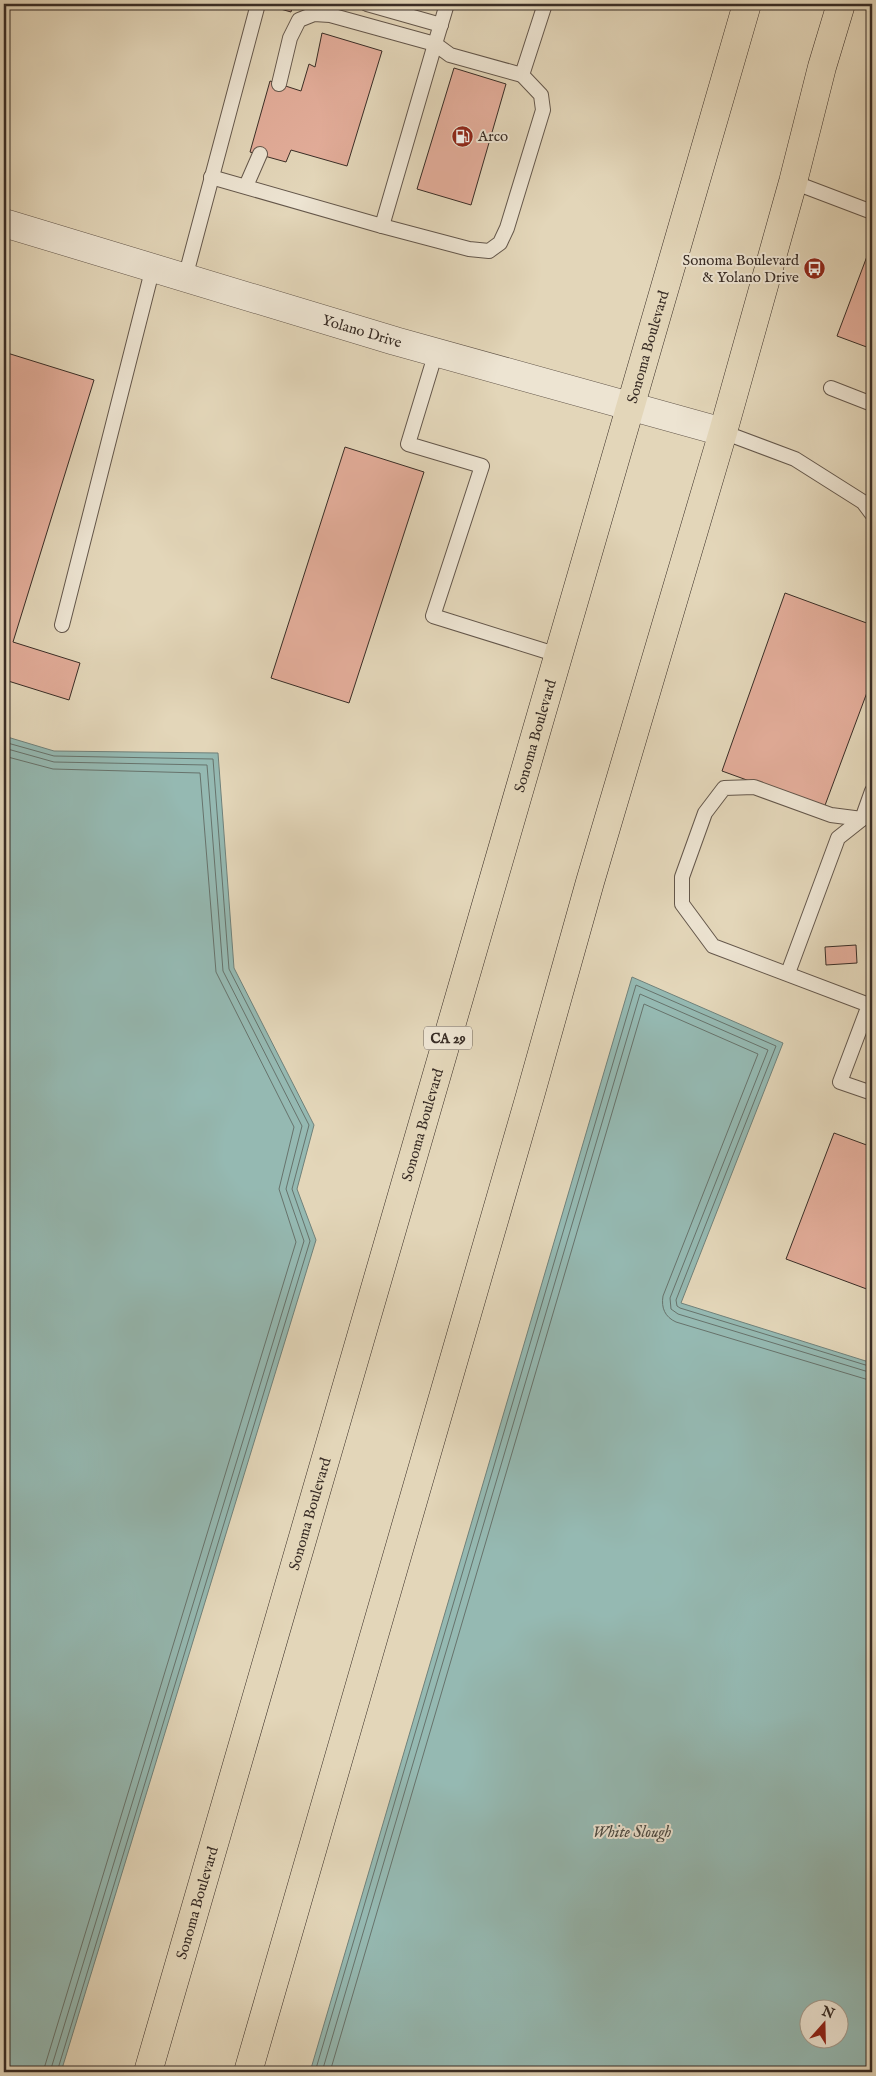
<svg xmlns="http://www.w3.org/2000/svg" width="876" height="2076" font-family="'IM FELL English',serif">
<rect width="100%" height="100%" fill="#e3d6b9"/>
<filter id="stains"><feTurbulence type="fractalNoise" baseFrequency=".004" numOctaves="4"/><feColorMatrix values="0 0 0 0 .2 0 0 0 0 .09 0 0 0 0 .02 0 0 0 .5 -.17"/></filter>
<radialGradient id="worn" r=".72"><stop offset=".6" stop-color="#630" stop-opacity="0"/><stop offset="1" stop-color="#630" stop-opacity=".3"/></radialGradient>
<!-- water -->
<g fill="#95b9b2" stroke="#70817a" fill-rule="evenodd">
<path d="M4,736L54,751L218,753L234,968L314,1125L297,1189L316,1240L61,2072H4Z"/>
<path d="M632,977L783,1043L681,1303L872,1363V2072H310ZM808,2008H838V2038H808Z"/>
</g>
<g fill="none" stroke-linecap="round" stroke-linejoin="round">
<!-- shore -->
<g stroke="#67736c" stroke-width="1">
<path d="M4,742L54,756L213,759L229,969L309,1125L292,1189L310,1241L57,2072"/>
<path d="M4,748L54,762L207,765L223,971L302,1126L286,1189L304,1241L50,2072"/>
<path d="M4,756L53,769L200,773L216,972L294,1127L279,1189L296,1242L43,2072"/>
<path d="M315,2072L636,985L776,1046L676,1300L677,1306L680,1308L872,1367"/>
<path d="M322,2072L640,994L768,1050L670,1298L671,1309L678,1314L872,1373"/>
<path d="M330,2072L644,1004L758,1054L663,1296C661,1308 665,1317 676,1322L872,1381"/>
</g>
</g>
<!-- building -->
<g fill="#e3ad9a" stroke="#392d26">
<path d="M271,4H293L291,12L270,6Z"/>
<path d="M322,33L382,51L347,166L291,150L286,162L250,152L270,81L301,91L309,64L315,67Z"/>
<path d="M454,68L506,84L471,205L417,189Z"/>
<path d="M872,243V349L837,336Z"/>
<path d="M4,352L94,380L13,642L80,663L69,700L5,680L7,672L4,671Z"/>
<path d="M345,447L424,472L349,703L271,678Z"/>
<path d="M785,593L872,625V679L824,808L722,771Z"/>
<path d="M856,945L857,963L826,965L825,947Z"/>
<path d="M834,1133L872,1147V1291L786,1259Z"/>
</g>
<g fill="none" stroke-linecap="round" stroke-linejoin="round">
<defs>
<g id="service">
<path d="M367,4L441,25"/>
<path d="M279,84L290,38L299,20L314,14L330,15L435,44L447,4"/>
<path d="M211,177L382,226L435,44L450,55L522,75L545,4"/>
<path d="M793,182L872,212"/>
<path d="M246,186L260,154"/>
<path d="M382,226L469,249L489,251L500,243L507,228L543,110L541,95L522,75"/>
<path d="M185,278L258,4"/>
<path d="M436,352L408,444L482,466L433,616L558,655"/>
<path d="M831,388L872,404"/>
<path d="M723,432L795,459L863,502L872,514"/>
<path d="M62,625L153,267"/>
<path d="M862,819L831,815L754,787L724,788L705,813L682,877V904L713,946L869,1005L840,1082L872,1093"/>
<path d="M788,973L838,838L862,819L872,791"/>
</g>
<g id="minor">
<path id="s1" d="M4,223L395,341L723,432"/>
</g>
<g id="primary">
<path id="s2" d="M148,2072L747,4"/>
<path d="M248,2072L530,1096L590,882L723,432L793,182L822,67L841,4"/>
</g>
</defs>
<!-- service casing -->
<use href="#service" stroke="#64574b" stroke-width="16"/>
<!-- minor casing -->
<use href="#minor" stroke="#64574b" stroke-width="29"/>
<!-- primary casing -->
<use href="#primary" stroke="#392d26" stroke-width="29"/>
<!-- service -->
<use href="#service" stroke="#ede4d2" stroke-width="14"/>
<!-- minor -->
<use href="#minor" stroke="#ede4d2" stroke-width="28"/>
<!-- primary -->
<use href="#primary" stroke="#e3d6b9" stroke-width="28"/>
</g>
<!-- icons -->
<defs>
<symbol id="fuel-disc" viewBox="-11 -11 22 22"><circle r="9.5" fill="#8f2418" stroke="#ede4d2"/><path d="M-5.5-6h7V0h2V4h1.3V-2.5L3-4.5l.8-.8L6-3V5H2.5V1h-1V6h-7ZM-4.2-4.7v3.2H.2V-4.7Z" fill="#fff"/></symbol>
<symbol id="bus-disc" viewBox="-11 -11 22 22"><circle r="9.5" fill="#8f2418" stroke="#ede4d2"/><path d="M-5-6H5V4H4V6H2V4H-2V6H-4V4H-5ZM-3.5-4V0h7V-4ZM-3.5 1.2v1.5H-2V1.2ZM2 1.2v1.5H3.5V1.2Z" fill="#fff"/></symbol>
</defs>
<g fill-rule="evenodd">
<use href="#fuel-disc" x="450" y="124" width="25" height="25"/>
<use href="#bus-disc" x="802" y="256" width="25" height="25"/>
</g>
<g text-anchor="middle" stroke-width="4" stroke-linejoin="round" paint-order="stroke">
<!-- shield labels -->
<rect fill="#ede4d2" stroke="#6f645a" stroke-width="1" x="424" y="1026.5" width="48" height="23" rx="4"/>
<g font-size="14" font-weight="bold" fill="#392d26">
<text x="448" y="1043">CA 29</text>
</g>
<!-- poi labels -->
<g font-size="15" fill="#392d26" stroke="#ede4d2" text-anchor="start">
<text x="478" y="141">Arco</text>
<text x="799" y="265" text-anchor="end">Sonoma Boulevard<tspan x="799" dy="17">&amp; Yolano Drive</tspan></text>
</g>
<!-- street labels -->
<g font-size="15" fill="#392d26" stroke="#ede4d2">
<text dy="5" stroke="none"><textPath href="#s1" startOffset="374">Yolano Drive</textPath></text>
<text dy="5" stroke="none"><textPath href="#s2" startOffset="1796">Sonoma Boulevard</textPath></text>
<text dy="5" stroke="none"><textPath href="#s2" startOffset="1391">Sonoma Boulevard</textPath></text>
<text dy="5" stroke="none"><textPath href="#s2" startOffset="986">Sonoma Boulevard</textPath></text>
<text dy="5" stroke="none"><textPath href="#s2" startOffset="581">Sonoma Boulevard</textPath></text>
<text dy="5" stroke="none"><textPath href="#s2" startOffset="176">Sonoma Boulevard</textPath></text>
</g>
<!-- water labels -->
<g font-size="16" font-style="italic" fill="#4b4942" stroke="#ede4d2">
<text x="632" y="1837">White Slough</text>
</g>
</g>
<!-- margin -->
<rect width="876" height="2076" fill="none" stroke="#e3d6b9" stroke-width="20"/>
<rect x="5" y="5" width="866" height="2066" fill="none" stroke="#392d26" stroke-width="2.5"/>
<rect x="10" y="10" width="856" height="2056" fill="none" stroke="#392d26"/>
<!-- north arrow -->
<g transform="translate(824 2024) rotate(20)"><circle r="24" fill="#ede4d2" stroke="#a59b8d"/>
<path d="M0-4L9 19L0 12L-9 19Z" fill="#8f2418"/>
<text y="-8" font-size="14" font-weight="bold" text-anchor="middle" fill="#392d26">N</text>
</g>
<rect width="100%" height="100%" filter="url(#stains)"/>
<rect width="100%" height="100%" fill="url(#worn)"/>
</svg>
